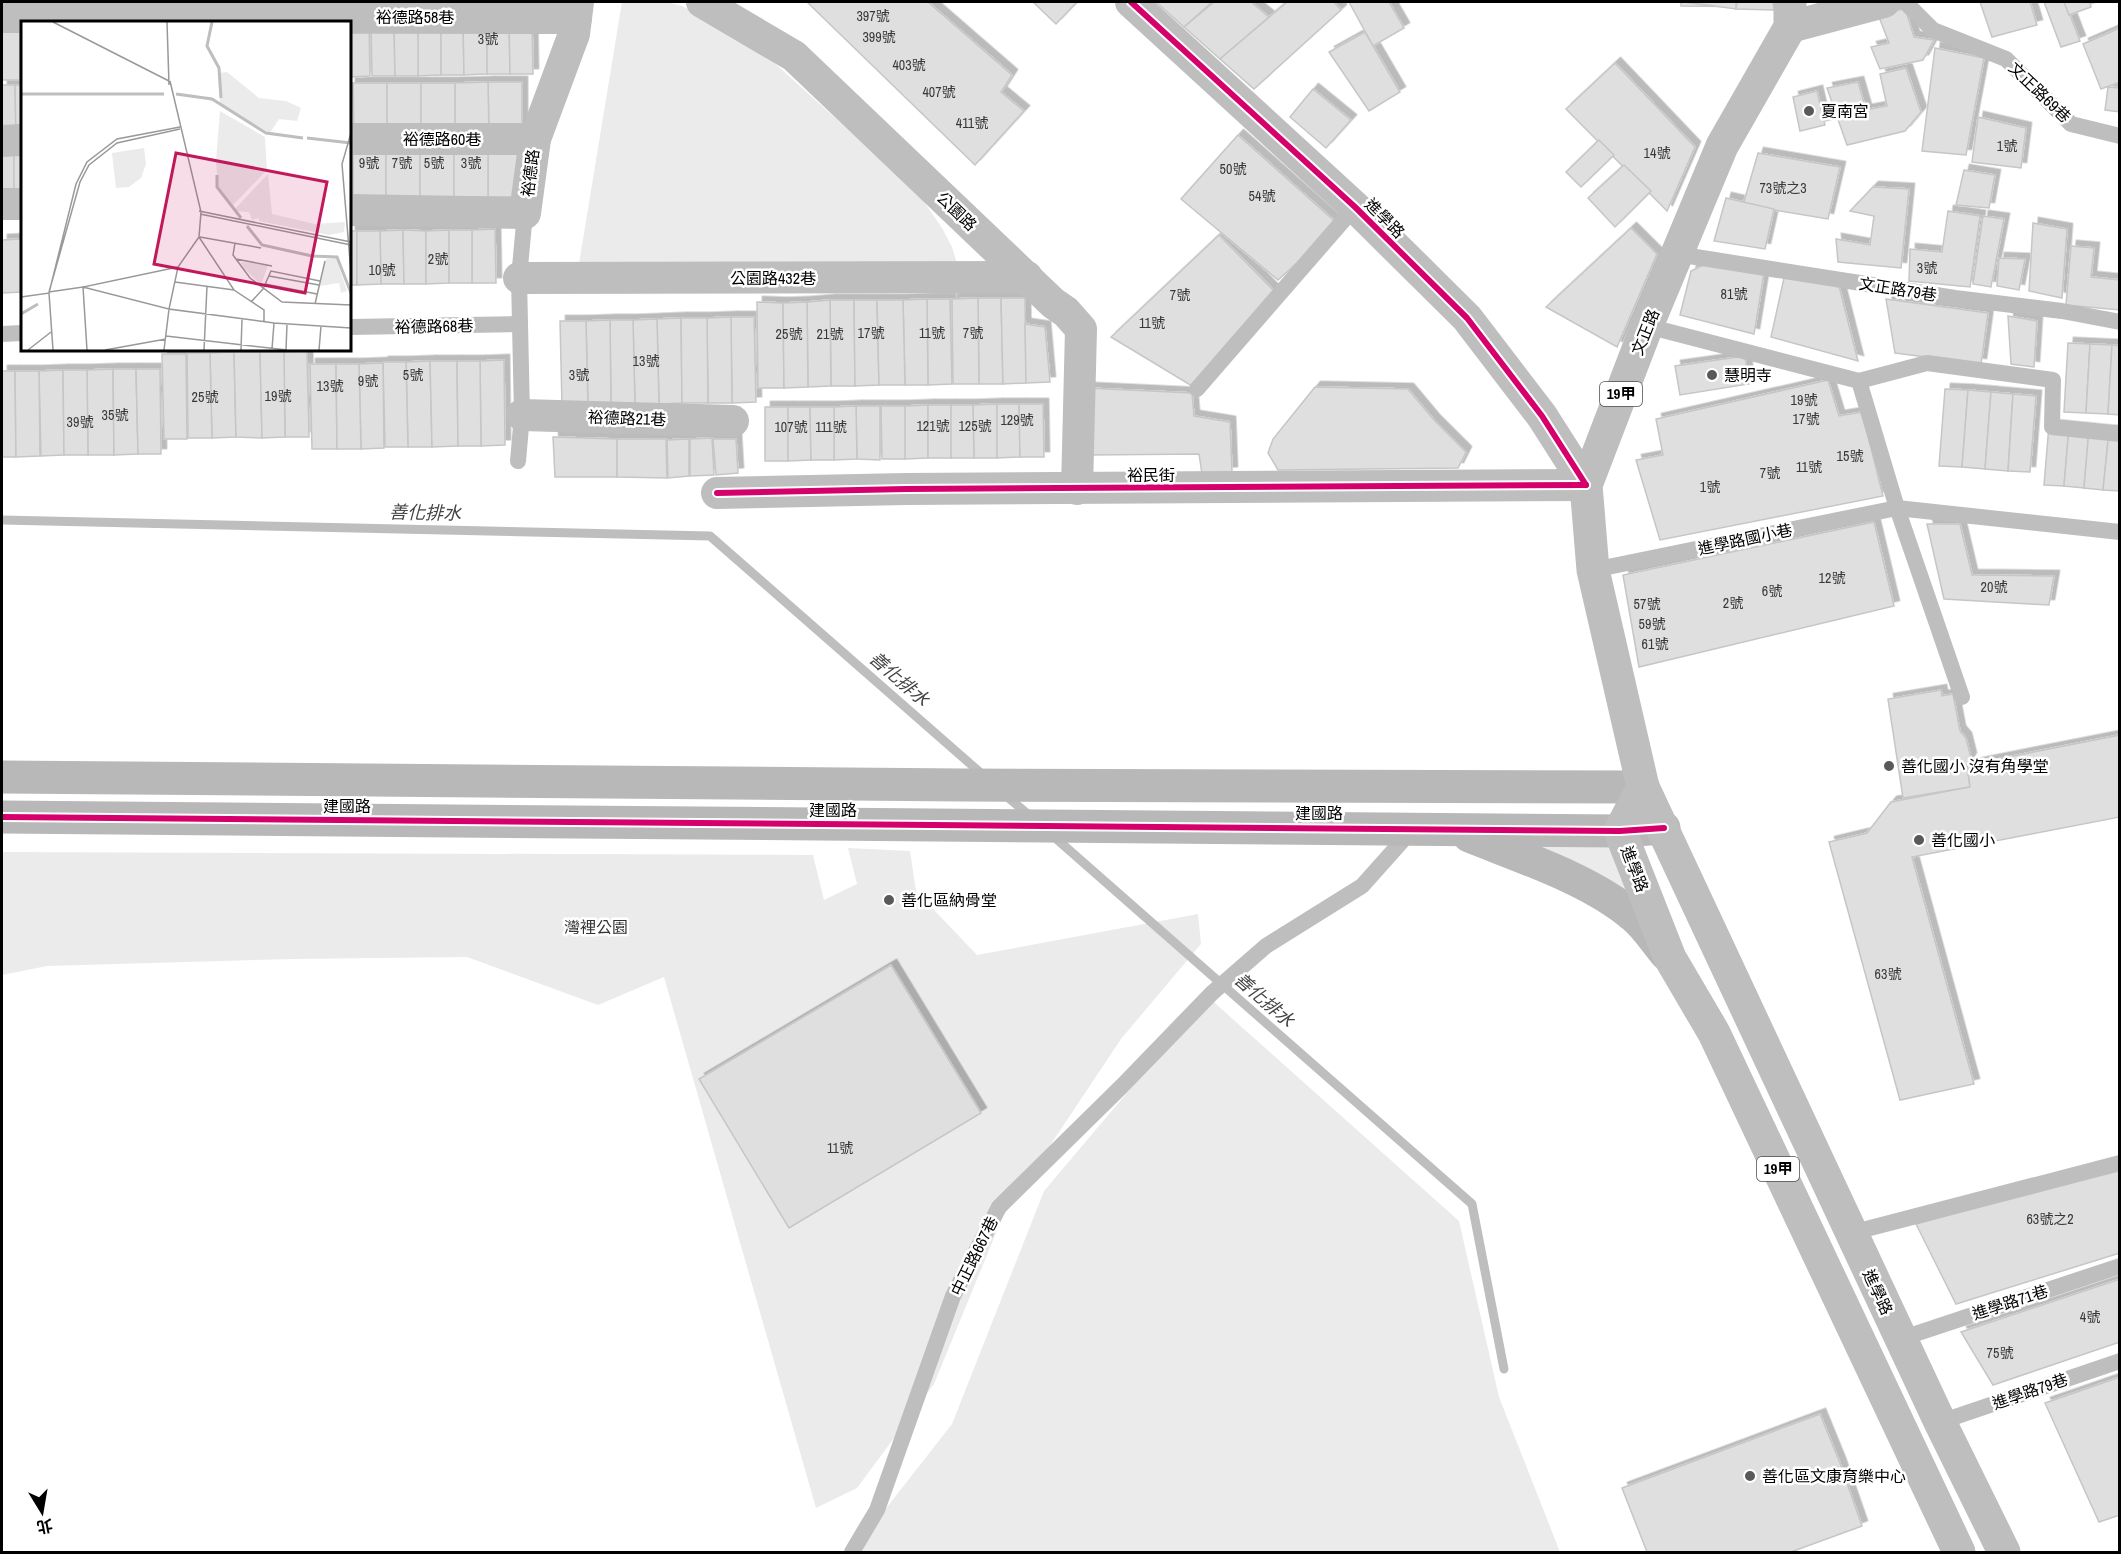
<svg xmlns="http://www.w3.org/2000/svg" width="2121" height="1554" font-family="'Archivo Narrow','Noto Sans TC',sans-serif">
<defs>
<filter id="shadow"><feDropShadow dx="5.5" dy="-5.5" stdDeviation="0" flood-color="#0004"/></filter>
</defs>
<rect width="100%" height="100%" fill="#fff"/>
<!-- green -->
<g fill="#ebebeb">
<path d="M622,2H667L682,6L760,50L918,193L942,228L952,247L956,260L954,270L575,288Z"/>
<path d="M1450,829L1620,831L1634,916Z"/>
<path d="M848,848L910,851L916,891L977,955L1198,914L1201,944L1121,1039L1003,1216L934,1384L857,1488L816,1508L664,977L598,1005L467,957L292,959L47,966L2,975V852L813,855L824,900L857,884Z"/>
<path d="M1208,997L1459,1221L1499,1397L1560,1552H852L952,1424L1044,1191Z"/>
</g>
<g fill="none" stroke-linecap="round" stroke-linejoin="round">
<!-- stream -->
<g stroke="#bebebe" stroke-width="9">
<path d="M2,520L710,536L983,775"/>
<path d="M1004,794L1030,816"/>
<path d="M1052,835L1472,1204L1504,1369"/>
</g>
</g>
<!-- building -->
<g fill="#dfdfdf" stroke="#c6c6c6" stroke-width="1.5" filter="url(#shadow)">
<path d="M807,2H928L1012,75L1001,92L1024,111L975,165Z"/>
<path d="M1033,2H1077L1056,24Z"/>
<path d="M1156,2H1212L1184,27Z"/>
<path d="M1214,2H1251L1269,17L1220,59L1184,27Z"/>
<path d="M1287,2H1334L1341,10L1254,89L1220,59Z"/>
<path d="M1349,2H1389L1404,28L1373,46Z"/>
<path d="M1681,2H1772V7L1681,6Z"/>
<path d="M1684,2H1736V9Z"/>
<path d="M1737,2H1773L1774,10L1736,9Z"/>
<path d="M1980,2H2030L2037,25L1992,37Z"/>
<path d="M2044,2H2065L2080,41L2061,47Z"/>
<path d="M2064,2H2090L2091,7L2069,15Z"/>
<path d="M1905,8L1914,37L1934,40L1923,60L1880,69L1871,47L1889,43L1879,17Z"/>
<path d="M441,21V75L418,76V22Z"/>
<path d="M441,21L463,22L464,75H441Z"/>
<path d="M487,21V74L464,75L463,22Z"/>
<path d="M487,21H509L510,74H487Z"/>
<path d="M509,21H532L533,74H510Z"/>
<path d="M394,22L395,76H372L371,23Z"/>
<path d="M394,22H418V76H395Z"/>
<path d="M350,23H369L370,76L350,77Z"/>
<rect x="2" y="27" width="18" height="53"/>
<rect x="20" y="27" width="2" height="53"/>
<path d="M2120,28V82L2101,89L2083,44Z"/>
<path d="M1365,32L1400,92L1369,111L1329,52Z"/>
<path d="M1935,48L1984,58L1966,155L1922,151Z"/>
<path d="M1615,63L1695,147L1667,211L1566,109Z"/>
<path d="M1906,68L1921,112L1905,131L1847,145L1827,88L1858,82L1866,110L1887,106L1880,74Z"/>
<path d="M488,82H522V135H489Z"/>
<path d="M488,82L489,135H455V83Z"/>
<path d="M350,83H353L354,136H350Z"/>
<path d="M353,83H387V136H354Z"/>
<rect x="387" y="83" width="34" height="53"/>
<path d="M421,83H455V135L421,136Z"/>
<path d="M2,85H15L16,138H2Z"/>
<path d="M15,85H22V138H16Z"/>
<path d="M2108,87L2120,88V112L2105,110Z"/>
<path d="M1313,89L1351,120L1326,148L1290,117Z"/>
<path d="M1817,91L1825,125L1800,131L1793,97Z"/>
<path d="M1978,117L2026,128L2021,168L1972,162Z"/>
<path d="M1238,135L1339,225L1278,280L1181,199Z"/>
<path d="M1599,140L1614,155L1581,187L1566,172Z"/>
<path d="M522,143V197H488V144Z"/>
<rect x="350" y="144" width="3" height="53"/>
<rect x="353" y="144" width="33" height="53"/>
<rect x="386" y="144" width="34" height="53"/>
<rect x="420" y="144" width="34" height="53"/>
<rect x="454" y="144" width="34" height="53"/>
<rect x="2" y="145" width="12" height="53"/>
<rect x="14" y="145" width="8" height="53"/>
<path d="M1758,153L1840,167L1828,219L1743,205Z"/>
<path d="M1624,165L1651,191L1615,227L1588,198Z"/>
<path d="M1964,170L1995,175L1989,208L1956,205Z"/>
<path d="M1873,187L1909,189L1901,268L1838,262L1836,239L1870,245L1874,216L1850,211Z"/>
<path d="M1726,198L1774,209L1765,249L1714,241Z"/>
<path d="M1948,211L1980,216L1970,287L1909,281L1910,249L1942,252Z"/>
<path d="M1983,216L2004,219L1991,287L1973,284Z"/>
<path d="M2033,223L2067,229L2062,298L2029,291Z"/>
<path d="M1631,228L1657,254L1617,347L1546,307Z"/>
<path d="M495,229L496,283H472V230Z"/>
<path d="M403,230L404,284H381L380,231Z"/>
<path d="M403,230L426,231V284H404Z"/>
<path d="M449,230V283L426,284V231Z"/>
<rect x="449" y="230" width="23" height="53"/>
<rect x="350" y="231" width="7" height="54"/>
<path d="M357,231H380L381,284L357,285Z"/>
<path d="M1219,235L1278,295L1197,389L1111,337Z"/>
<path d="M22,239V292L2,293V240Z"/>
<path d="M2071,246L2094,248L2091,277L2120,280V310L2066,305Z"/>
<path d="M1999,258L2025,259L2019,290L1997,286Z"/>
<path d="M1706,264L1764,273L1754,334L1680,315L1691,271Z"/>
<path d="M1784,278L1839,286L1858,361L1771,337Z"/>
<path d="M978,298H1001L1003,384H979Z"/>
<path d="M978,298L979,384H953L952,299Z"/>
<path d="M1001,298H1025L1026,383L1003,384Z"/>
<path d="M927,299H950L952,384L928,385Z"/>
<path d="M927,299L928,385H905L903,300Z"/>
<path d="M1886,299L1988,313L1981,364L1895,353Z"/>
<path d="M830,300H854L855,386H831Z"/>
<path d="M830,300L831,386L808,387L807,302Z"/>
<path d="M854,300H877L879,385L855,386Z"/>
<path d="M877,300H903L905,385H879Z"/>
<path d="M757,302L783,303L784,388H758Z"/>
<path d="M807,302L808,387L784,388L783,303Z"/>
<path d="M2008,316L2037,321L2034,367L2011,364Z"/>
<path d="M731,317H754L756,402L732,403Z"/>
<path d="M731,317L732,403H708L707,318Z"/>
<path d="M681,318L682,403L659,404L657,319Z"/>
<path d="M681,318H707L708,403H682Z"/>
<path d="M657,319L659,404L635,405L633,320Z"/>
<path d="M610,320H633L635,405H611Z"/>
<path d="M610,320L611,405L588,406L586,321Z"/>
<path d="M560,321H586L588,406H562Z"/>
<path d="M1025,324L1045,327L1050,382L1026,383Z"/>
<path d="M2068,343L2090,344L2086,413L2064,412Z"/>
<path d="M2090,344L2112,345L2108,414L2086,413Z"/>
<path d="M2112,345L2120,346V415L2108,414Z"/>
<path d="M307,351L309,437H285L284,352Z"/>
<path d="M234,352L236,437L212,438L210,353Z"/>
<path d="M234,352H260L262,438L236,437Z"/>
<path d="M260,352H284L285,437L262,438Z"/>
<path d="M187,353H210L212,438H188Z"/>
<path d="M162,354H186L187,439H164Z"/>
<path d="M1745,356L1749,384L1680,395L1675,366Z"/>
<path d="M504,360L505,445L481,446L480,361Z"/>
<path d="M430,361L432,447H408L406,362Z"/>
<path d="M430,361H457L458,446L432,447Z"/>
<path d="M457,361H480L481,446H458Z"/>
<path d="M383,362H406L408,447H385Z"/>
<path d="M383,363L384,448L361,449L359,364Z"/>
<path d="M310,364H336L337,449H312Z"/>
<path d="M336,364H359L361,449H337Z"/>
<path d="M113,369L114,455H88L87,370Z"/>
<path d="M113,369H136L138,454L114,455Z"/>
<path d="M136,369H160L161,454H138Z"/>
<path d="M63,370L64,455L41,456L39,371Z"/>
<path d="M63,370H87L88,455H64Z"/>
<path d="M2,371H15L16,457H2Z"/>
<path d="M15,371H39L40,456L16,457Z"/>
<path d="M1828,380L1839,416L1862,412L1883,496L1660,540L1636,460L1663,455L1656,419Z"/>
<path d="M1315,387L1408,389L1434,420L1466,452L1458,468L1278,470L1268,453L1273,439Z"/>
<path d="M1087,388L1192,393L1194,416L1230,422L1232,472L1202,474L1199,454L1090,455Z"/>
<path d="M1945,389L1968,390L1962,467L1939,466Z"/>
<path d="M1968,390L1991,392L1985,469L1962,467Z"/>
<path d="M1991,392L2013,394L2008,471L1985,469Z"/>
<path d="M2013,394L2036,396L2030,472L2008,471Z"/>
<path d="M997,404V458H974L973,405Z"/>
<path d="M997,404H1019L1020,457L997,458Z"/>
<path d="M1019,404H1043L1044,457H1020Z"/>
<path d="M928,405V458L905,459V406Z"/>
<rect x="928" y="405" width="23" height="53"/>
<path d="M951,405H973L974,458H951Z"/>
<path d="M856,406H880V460L857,459Z"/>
<path d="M856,406L857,459L834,460V407Z"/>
<path d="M881,406H905V459H882Z"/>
<rect x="765" y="407" width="23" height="54"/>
<path d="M788,407H810L811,460L788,461Z"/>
<path d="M810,407H834V460H811Z"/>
<path d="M2049,425L2069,427L2064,486L2044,485Z"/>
<path d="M2069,427L2089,429L2084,488L2064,486Z"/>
<path d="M2089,429L2109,431L2103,490L2084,488Z"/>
<path d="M2109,431H2120V491L2103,490Z"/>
<path d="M553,437L617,439V477H555Z"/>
<path d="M712,438L714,475L690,476V439Z"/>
<path d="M617,439H666L667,478L617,477Z"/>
<path d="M689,439V476L668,478L667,440Z"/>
<path d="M713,439H736L738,473L716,475Z"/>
<path d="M1874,522L1894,606L1639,667L1623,575Z"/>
<path d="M1927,524H1960L1972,575L2054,576L2049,605L1944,599Z"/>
<path d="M1941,690L1942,696L1953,694L1960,731L1966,738L1971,758L1967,765L1970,787L1903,798L1888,699Z"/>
<path d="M2120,735V817L1912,857L1974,1084L1900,1100L1829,842L1867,833L1891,802L1970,787L1967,765Z"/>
<path d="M891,965L981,1113L789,1228L699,1079Z"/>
<path d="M2120,1168V1253L1956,1304L1916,1224Z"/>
<path d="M2120,1279V1342L1993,1385L1961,1332Z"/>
<path d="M2120,1377V1515L2099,1522L2045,1403Z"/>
<path d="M1820,1414L1840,1463L1862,1526L1791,1552H1647L1622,1488Z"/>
</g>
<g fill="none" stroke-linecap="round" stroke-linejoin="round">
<!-- lane -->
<g stroke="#bebebe" stroke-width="16">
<path d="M1905,2L1933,30L2006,59L2071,124L2120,136"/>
<path d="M1677,254L1955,298L2062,311L2120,322"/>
<path d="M1647,326L1859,381L1897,508L1962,697"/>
<path d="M350,327L518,324"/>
<path d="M2,334L22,333"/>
<path d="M1859,381L1927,363L2053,380L2052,427L2120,434"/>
<path d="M1197,389L1355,207"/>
<path d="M518,461L522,415L519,278L525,213"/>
<path d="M1593,570L1897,508L2120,532"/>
<path d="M1851,1233L2120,1163"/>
<path d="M1900,1339L2120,1266"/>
<path d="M1940,1422L2120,1361"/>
<path d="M852,1552L877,1510L953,1296L999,1207L1122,1086L1212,993L1266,946L1362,886L1412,830"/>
</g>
<!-- street -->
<g stroke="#bebebe" stroke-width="32">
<path d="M702,2L794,56L1053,303L1066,312L1081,329L1077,489"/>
<path d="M1131,2L1355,207L1467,318L1542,416L1586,485"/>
<path d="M2,17L576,18"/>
<path d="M1790,27L1884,2"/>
<path d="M350,139H535"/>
<path d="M2,141L22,140"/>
<path d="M2,204H22"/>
<path d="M350,210L525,213L535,139L574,34L578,2"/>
<path d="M519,278L1027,277"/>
<path d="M522,415L733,421"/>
<path d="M717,493L906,489L1586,485"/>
</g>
<!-- secondary -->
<g stroke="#b8b8b8" stroke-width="33">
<path d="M2,777L962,785L1643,787"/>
<path d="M2,817L1620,831L1664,828"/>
<path d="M1469,836C1521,857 1589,879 1632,915C1645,925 1655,941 1666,954"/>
</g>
<!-- primary -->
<g stroke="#bebebe" stroke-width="33">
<path d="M1790,2V27L1722,146L1647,326L1586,485L1593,570L1643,787L1940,1422L2004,1552"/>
<path d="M1643,787L1620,831L1670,958L1714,1033L1959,1552"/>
</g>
<defs>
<g id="cycleway">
<path d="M1131,2L1355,207L1467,318L1542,416L1586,485"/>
<path d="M717,493L906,489L1586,485"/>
<path d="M2,817L1620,831L1664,828"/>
</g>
</defs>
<!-- cycleway casing -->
<use href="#cycleway" stroke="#fff" stroke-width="10"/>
<!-- cycleway -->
<use href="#cycleway" stroke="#d6006c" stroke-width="6"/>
</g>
<!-- markers -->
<g fill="#595959" stroke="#fff" stroke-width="2">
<circle cx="1809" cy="111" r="6"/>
<circle cx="1712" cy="375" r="6"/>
<circle cx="1889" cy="766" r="6"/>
<circle cx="1919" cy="840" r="6"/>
<circle cx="889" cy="900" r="6"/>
<circle cx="1750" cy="1476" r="6"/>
</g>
<g text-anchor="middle" stroke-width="5" stroke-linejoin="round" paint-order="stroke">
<!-- number labels -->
<g font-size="14" fill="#383838">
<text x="873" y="21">397號</text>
<text x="879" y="42">399號</text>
<text x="488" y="44">3號</text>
<text x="909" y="70">403號</text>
<text x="939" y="97">407號</text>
<text x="972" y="128">411號</text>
<text x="2007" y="151">1號</text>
<text x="1657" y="158">14號</text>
<text x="369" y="168">9號</text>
<text x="402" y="168">7號</text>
<text x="434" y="168">5號</text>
<text x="471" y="168">3號</text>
<text x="1233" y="174">50號</text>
<text x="1783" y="193">73號之3</text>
<text x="1262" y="201">54號</text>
<text x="438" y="264">2號</text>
<text x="1927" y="273">3號</text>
<text x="382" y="275">10號</text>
<text x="1734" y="299">81號</text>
<text x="1180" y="300">7號</text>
<text x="1152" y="328">11號</text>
<text x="871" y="338">17號</text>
<text x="932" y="338">11號</text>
<text x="973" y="338">7號</text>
<text x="789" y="339">25號</text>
<text x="830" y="339">21號</text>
<text x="646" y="366">13號</text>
<text x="413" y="380">5號</text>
<text x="579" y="380">3號</text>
<text x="368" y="386">9號</text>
<text x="330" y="391">13號</text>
<text x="278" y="401">19號</text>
<text x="205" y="402">25號</text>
<text x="1804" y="405">19號</text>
<text x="115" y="420">35號</text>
<text x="1806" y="424">17號</text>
<text x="1017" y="425">129號</text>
<text x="80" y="427">39號</text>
<text x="933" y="431">121號</text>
<text x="975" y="431">125號</text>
<text x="791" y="432">107號</text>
<text x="831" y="432">111號</text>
<text x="1850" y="461">15號</text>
<text x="1809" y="472">11號</text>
<text x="1770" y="478">7號</text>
<text x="1710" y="492">1號</text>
<text x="1832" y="583">12號</text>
<text x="1994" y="592">20號</text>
<text x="1772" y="596">6號</text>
<text x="1733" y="608">2號</text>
<text x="1647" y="609">57號</text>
<text x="1652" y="629">59號</text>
<text x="1655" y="649">61號</text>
<text x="1888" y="979">63號</text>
<text x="840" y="1153">11號</text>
<text x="2050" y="1224">63號之2</text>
<text x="2090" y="1322">4號</text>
<text x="2000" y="1358">75號</text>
</g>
<!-- shield labels -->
<g fill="#fff" stroke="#4c4c4c" stroke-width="1.5">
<rect x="1600" y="382" width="42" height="24" rx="4.5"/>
<rect x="1757" y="1157" width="42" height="24" rx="4.5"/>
</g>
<g font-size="15" font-weight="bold" fill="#000">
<text x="1621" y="399">19甲</text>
<text x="1778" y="1174">19甲</text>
</g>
<!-- street labels -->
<g font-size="16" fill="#000" stroke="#fff">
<text x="415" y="23">裕德路58巷</text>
<text transform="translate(2040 92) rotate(44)" y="6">文正路69巷</text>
<text x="442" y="145">裕德路60巷</text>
<text transform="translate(530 173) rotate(-83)" y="6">裕德路</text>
<text transform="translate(957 211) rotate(44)" y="6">公園路</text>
<text transform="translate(1385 218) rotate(45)" y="6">進學路</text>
<text x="773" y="284">公園路432巷</text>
<text transform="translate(1898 289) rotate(9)" y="6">文正路79巷</text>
<text transform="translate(434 326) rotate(-1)" y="6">裕德路68巷</text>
<text transform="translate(1645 332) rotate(-68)" y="6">文正路</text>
<text transform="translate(627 418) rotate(2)" y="6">裕德路21巷</text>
<text x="1151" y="481">裕民街</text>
<text transform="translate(1745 539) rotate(-12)" y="6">進學路國小巷</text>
<text x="347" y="812">建國路</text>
<text x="833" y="816">建國路</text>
<text x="1319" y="819">建國路</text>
<text transform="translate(1635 869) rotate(69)" y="6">進學路</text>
<text transform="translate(974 1256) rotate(-64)" y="6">中正路667巷</text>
<text transform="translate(1878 1292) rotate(65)" y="6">進學路</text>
<text transform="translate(2010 1302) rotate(-18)" y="6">進學路71巷</text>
<text transform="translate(2030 1391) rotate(-19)" y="6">進學路79巷</text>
</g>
<!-- poi labels -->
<g font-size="16" fill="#000" stroke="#fff" text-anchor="start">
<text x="1821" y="117">夏南宮</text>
<text x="1724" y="381">慧明寺</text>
<text x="1901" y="772">善化國小 沒有角學堂</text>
<text x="1931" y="846">善化國小</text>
<text x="901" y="906">善化區納骨堂</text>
<text x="1762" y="1482">善化區文康育樂中心</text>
</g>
<!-- park labels -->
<g font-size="16" fill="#323232" stroke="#fff">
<text x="596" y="933">灣裡公園</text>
</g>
<!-- water labels -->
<g font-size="18" font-style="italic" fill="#434343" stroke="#fff">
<text transform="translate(425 513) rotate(1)" y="6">善化排水</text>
<text transform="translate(899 679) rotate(41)" y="6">善化排水</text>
<text transform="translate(1264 1000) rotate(41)" y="6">善化排水</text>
</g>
</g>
<!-- overview -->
<g transform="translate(21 21)">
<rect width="330" height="330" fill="#fff"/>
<path d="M206,51L238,77L265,80L280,87L276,100L258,98L249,112L199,84L197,52ZM199,90L244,116L246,149L212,184L197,165L195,140ZM123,127L125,143L120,157L108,166L95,167L91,132ZM247,153L251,193L294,203L324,201L323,211L308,214L238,200V197L231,199L228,191L212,190ZM315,237L326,270L320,272L318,262L299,265L305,238ZM220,241L247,244L240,264L222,246Z" fill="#ebebeb"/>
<path fill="none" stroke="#bebebe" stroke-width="3" d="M191,1L186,25L198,47L200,77M0,73H143M155,73L191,78L245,112L282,117M286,117L330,122M196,154V166L220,197M226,205L241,224L291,235L316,236L330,272M0,293L17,283"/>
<path fill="none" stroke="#999" stroke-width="1.5" d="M32,1L148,60M146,1L148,64M149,60L180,191L178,216L157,246L148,288L253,302L330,307M330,112L321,143L330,252M178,190L330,221M179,193L330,224M178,216L213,269L243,289V301M179,216L240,227M214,222L212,234L229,257L261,281L330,284M215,238L251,245M248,255L298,264M154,261L213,269M244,263L296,273M28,271L59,161L68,144L96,122L159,108M28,271L62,266L148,288L143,329M28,272L55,163L66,141L96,118L159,106M0,276L28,272L32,329M230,281L242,268L250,250L299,260M294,283L304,240M145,315L266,329M251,328L253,302M7,329L30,311M66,329L62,266L157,246M84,329L145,318M183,329L186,265M220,329L221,298M265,329L266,303M298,329L300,305"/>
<path fill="#c2185b" fill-opacity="0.15" stroke="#c2185b" stroke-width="3" d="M155,132L306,161L284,272L133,243Z"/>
<rect width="330" height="330" fill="none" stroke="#000" stroke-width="3"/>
</g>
<!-- border -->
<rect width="2121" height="1554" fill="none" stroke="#000000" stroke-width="6"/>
<!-- north arrow -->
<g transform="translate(42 1512) rotate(169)" stroke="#ffffff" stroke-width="4.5" paint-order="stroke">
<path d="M0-4.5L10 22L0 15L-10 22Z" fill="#000000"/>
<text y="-9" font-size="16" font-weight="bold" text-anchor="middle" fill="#000000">北</text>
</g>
</svg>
